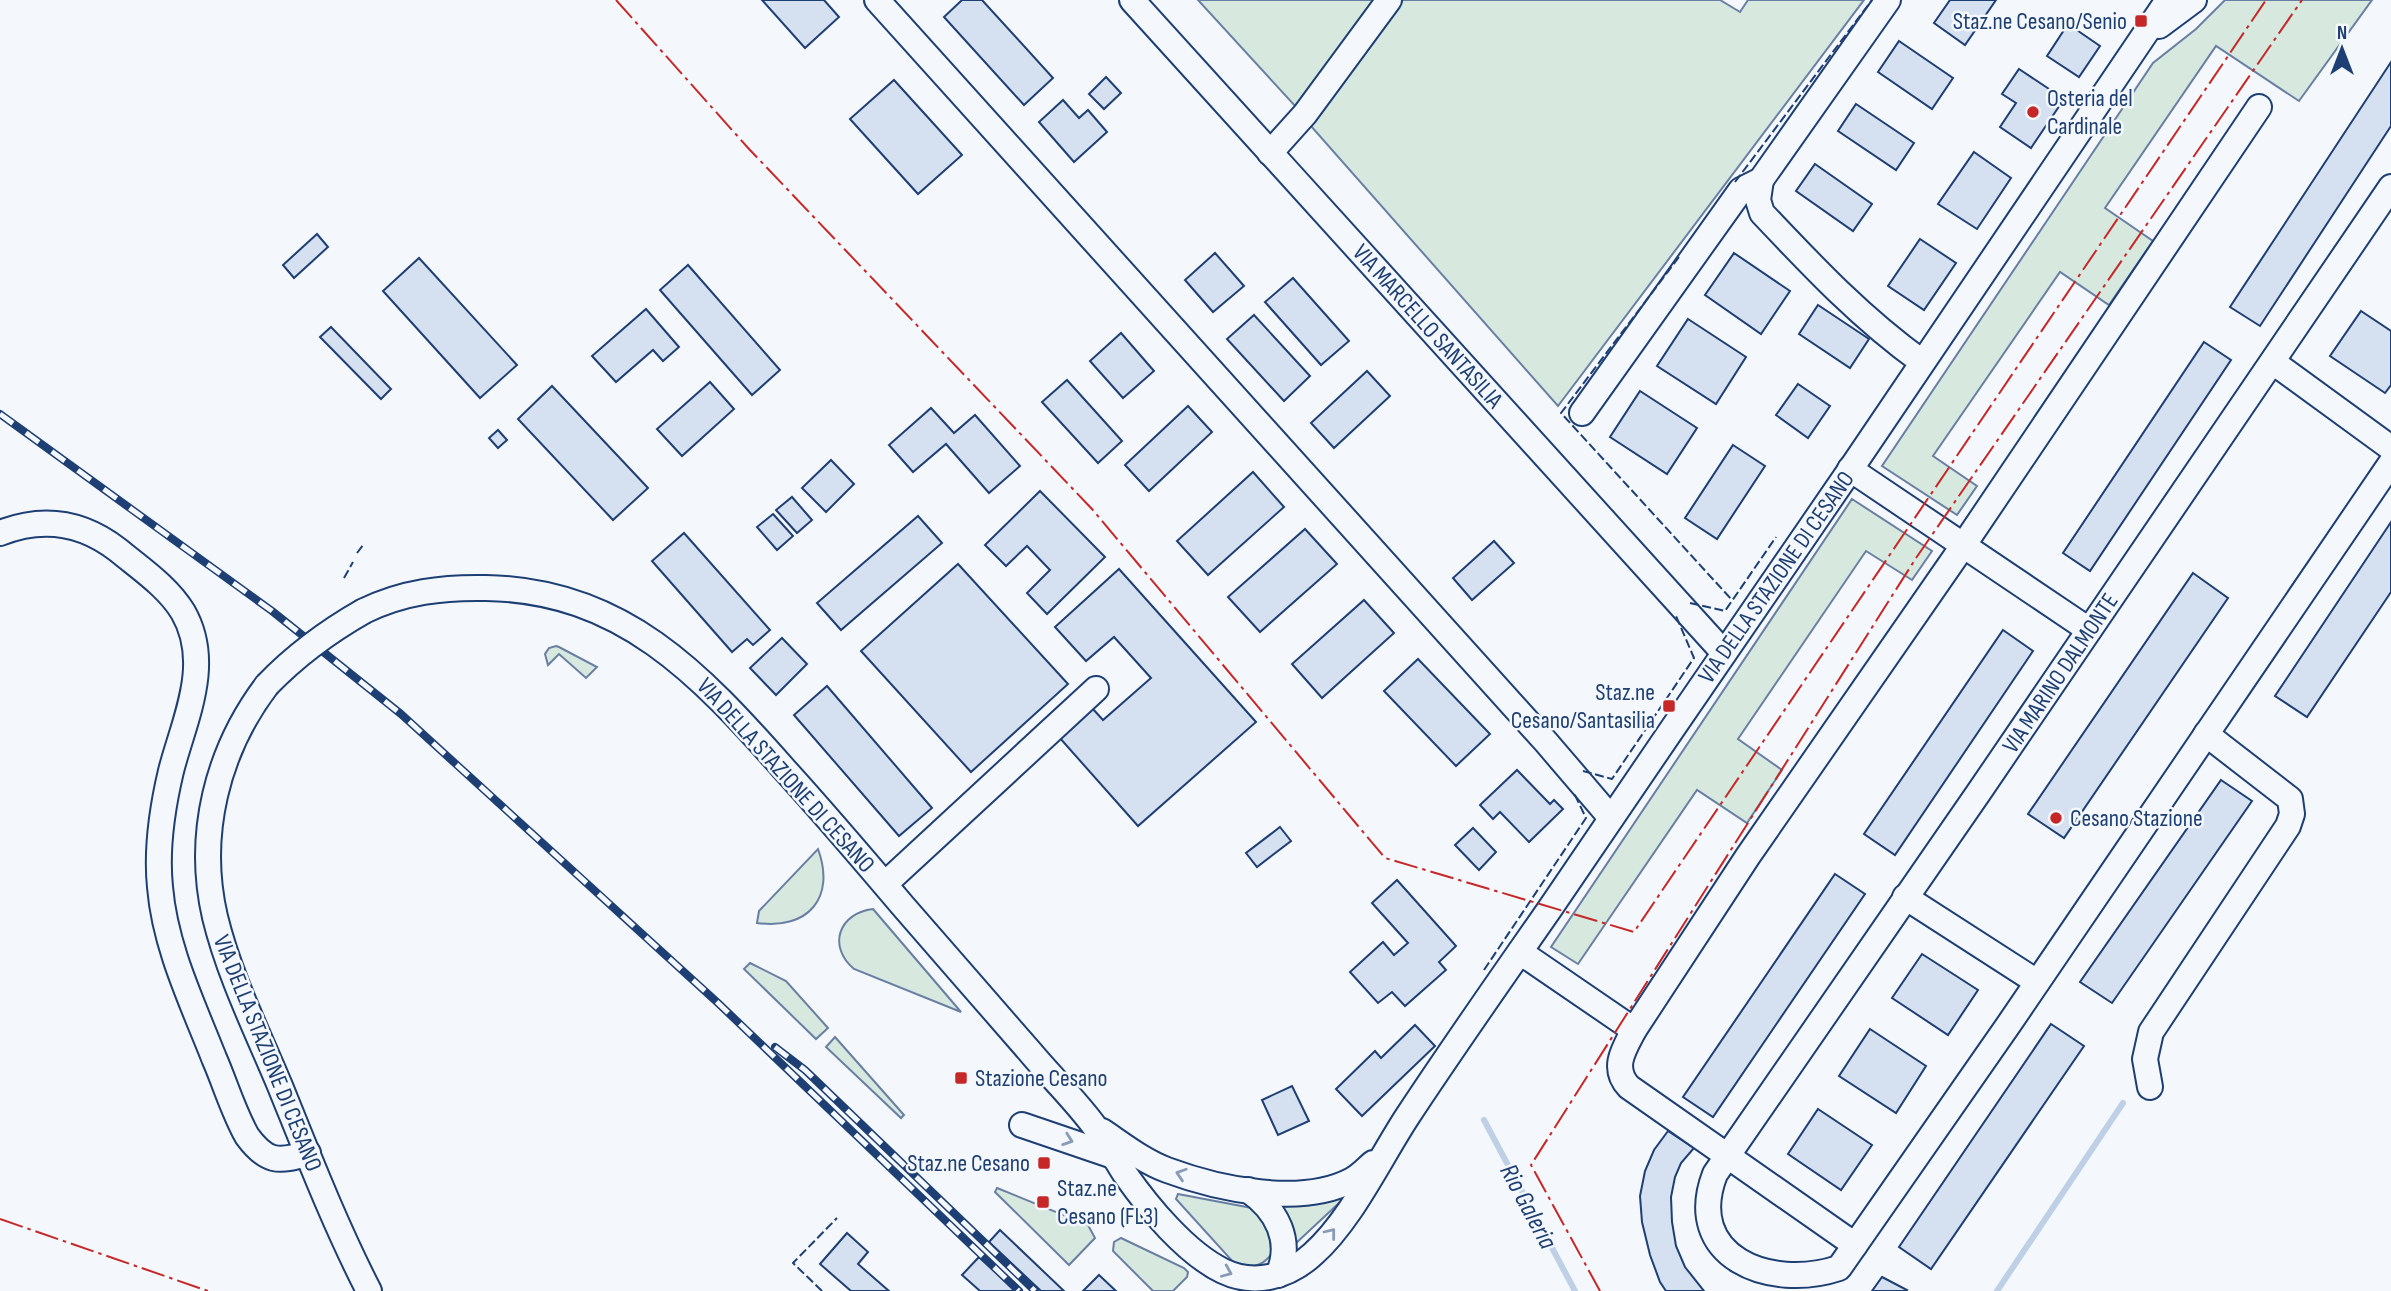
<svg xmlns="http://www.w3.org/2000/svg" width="2391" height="1291" font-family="'Sofia Sans Condensed',sans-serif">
<rect width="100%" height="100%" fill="#f4f7fb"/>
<!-- green -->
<g fill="#d7e8df" stroke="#687fa3" stroke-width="2">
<path d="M1198,0H1378L1296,107Z"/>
<path d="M1403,0H1720L1740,12L1748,0H1864L1558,406L1310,125Z"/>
<path d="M2225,0H2372L2299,101L2216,46L2105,208L2153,241L2109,305L2060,272L1933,456L1977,486L1957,515L1882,466L2153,63L2196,29Z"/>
<path d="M1852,499L1932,551L1912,580L1866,551L1738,739L1782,770L1747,823L1697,790L1578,964L1551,947Z"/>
<path d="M556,646L559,647L597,667L586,678L559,654L548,665L545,654L549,648Z"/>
<path d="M818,849C836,898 808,930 757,923L759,911Z"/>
<path d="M873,909L961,1012L854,969C827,946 839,913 873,909Z"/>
<path d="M750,963L786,981L828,1028L816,1039L744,969Z"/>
<path d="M835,1037L904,1115L901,1118L826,1047Z"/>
<path d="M997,1188L1088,1225L1095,1238L1069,1265L995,1192Z"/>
<path d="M1354,1189L1294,1245L1276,1201Z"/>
<path d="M1178,1194L1257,1209L1264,1213L1274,1249C1265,1267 1252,1269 1234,1263L1176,1199Z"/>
<path d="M1121,1238L1184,1268L1188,1272L1187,1277L1173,1291H1153L1113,1251L1114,1242Z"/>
</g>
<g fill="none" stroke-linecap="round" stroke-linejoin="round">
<!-- stream -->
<g stroke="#bed0e5" stroke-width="6">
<path d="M1484,1120L1575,1291"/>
<path d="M1997,1291L2123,1103"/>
</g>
</g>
<!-- building -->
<g fill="#d5e0f0" stroke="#1d3f73" stroke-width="2">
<path d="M762,0H824L839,17L805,48Z"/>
<path d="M962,0H982L1053,78L1024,105L944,17Z"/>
<path d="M1950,0H1996L1965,45L1934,23Z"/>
<path d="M2068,24L2100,46L2079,77L2047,56Z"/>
<path d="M1899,41L1953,78L1932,109L1878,72Z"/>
<path d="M2391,62V126L2260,326L2230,307Z"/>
<path d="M2019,69L2064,99L2031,148L2000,127L2016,103L2002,94Z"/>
<path d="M1106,77L1121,93L1104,109L1089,94Z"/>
<path d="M894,80L962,155L918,194L850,119Z"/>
<path d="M1063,100L1079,118L1088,110L1107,132L1074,162L1039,122Z"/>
<path d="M1856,104L1914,143L1896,170L1838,131Z"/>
<path d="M1974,152L2011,178L1977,229L1938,204Z"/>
<path d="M1815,164L1872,204L1853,231L1796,191Z"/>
<path d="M317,234L328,247L294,278L283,265Z"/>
<path d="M1920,239L1956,263L1924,310L1888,286Z"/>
<path d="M1215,253L1244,286L1213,312L1185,280Z"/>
<path d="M1734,253L1790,291L1761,334L1705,295Z"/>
<path d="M419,258L517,365L480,398L383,291Z"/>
<path d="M688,265L780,370L752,395L660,290Z"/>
<path d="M1293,278L1349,341L1321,365L1265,302Z"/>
<path d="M1818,305L1869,339L1850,368L1799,334Z"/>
<path d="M646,309L679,347L663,361L653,350L616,382L592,356Z"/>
<path d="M2361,311L2391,331V385L2385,393L2330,356Z"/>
<path d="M1254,315L1310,376L1284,401L1227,339Z"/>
<path d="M1688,319L1746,357L1716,404L1657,366Z"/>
<path d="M331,327L391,389L381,399L320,337Z"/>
<path d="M1121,333L1154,371L1123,398L1090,361Z"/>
<path d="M2204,342L2231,360L2090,571L2063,553Z"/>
<path d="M1367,371L1390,396L1334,448L1311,423Z"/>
<path d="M1067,380L1122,441L1098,463L1042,402Z"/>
<path d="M710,382L734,409L682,456L657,429Z"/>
<path d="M1798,384L1830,406L1808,438L1776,415Z"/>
<path d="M552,386L648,488L613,520L518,419Z"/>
<path d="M1640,391L1697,428L1667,474L1610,437Z"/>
<path d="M1188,406L1212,432L1149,491L1125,465Z"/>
<path d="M931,408L954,433L975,415L1020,466L989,493L946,444L913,472L889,445Z"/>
<path d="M498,430L507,440L498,448L489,438Z"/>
<path d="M1733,445L1765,466L1717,539L1685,518Z"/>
<path d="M831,460L854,484L826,512L802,488Z"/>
<path d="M1253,472L1284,507L1208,575L1177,541Z"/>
<path d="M1040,491L1105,557L1047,614L1027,593L1050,570L1027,546L1006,566L985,545Z"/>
<path d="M792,497L812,520L797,533L776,510Z"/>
<path d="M773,514L793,536L777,550L757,527Z"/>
<path d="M918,516L942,543L841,630L817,603Z"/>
<path d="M2391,522V592L2307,717L2275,696Z"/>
<path d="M1305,529L1337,564L1260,632L1228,597Z"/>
<path d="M684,533L770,630L753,645L747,639L732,652L652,561Z"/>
<path d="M1494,541L1514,563L1472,600L1453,578Z"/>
<path d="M958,564L1068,684L971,772L861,651Z"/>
<path d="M1119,569L1256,722L1138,826L1059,737L1092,708L1103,720L1151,678L1114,637L1086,661L1055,627Z"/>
<path d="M2193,573L2228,598L2064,838L2028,814Z"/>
<path d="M1364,600L1394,633L1322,698L1292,664Z"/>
<path d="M2003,630L2033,651L1895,855L1864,834Z"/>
<path d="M782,638L807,664L776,695L750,668Z"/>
<path d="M1418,659L1490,734L1456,766L1384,691Z"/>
<path d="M827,686L932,808L899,836L794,715Z"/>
<path d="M1517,770L1550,804L1554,800L1563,809L1529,842L1500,812L1493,819L1480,805Z"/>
<path d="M2221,780L2252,801L2112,1003L2080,982Z"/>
<path d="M1280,827L1291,841L1257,867L1246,853Z"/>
<path d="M1473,828L1496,852L1479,870L1455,845Z"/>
<path d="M1835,874L1865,894L1713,1117L1683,1097Z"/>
<path d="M1397,880L1456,946L1439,962L1446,970L1405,1006L1392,992L1378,1003L1350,972L1383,942L1394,955L1408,943L1372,903Z"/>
<path d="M1922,954L1978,990L1948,1035L1892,998Z"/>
<path d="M2051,1024L2084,1046L1931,1269L1899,1247Z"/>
<path d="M1415,1025L1435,1046L1362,1116L1336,1089L1375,1051L1381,1058Z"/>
<path d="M1870,1029L1926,1066L1896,1113L1839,1076Z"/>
<path d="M1292,1086L1309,1121L1278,1135L1262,1100Z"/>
<path d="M1818,1109L1872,1145L1841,1190L1788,1154Z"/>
<path d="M1668,1131L1694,1148L1681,1163L1675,1177L1671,1197L1672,1222L1676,1246L1685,1267L1704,1291H1666L1660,1282L1650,1255L1642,1222L1640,1196L1645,1171L1654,1150Z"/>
<path d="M1000,1230L1064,1291H1041L989,1242Z"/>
<path d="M847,1233L868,1252L858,1264L889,1291H851L820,1264Z"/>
<path d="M979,1257L1016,1291H980L962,1275Z"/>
<path d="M1099,1275L1116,1291H1083Z"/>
<path d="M1882,1277L1907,1290L1906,1291H1872Z"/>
</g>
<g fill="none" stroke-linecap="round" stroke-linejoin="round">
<defs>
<g id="minor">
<path d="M877,0L1546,742L1611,818"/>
<path d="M1132,0L1724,653"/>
<path d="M2159,26L2194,0"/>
<path d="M1270,153L1305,114L1389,0"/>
<path d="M1761,180L1758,200L1762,213C1814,268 1861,318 1922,362"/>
<path d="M2391,187L1979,792L1715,1174C1683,1257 1770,1291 1839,1268L2009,1024L2391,463"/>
<path d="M2273,362L2391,448"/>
<path d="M1582,413L1741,190L1761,180L1888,0"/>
<path d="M1850,469L2089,630"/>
<path d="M0,533C43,516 82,522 118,550C141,569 168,587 183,612C213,664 184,720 171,771C162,809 156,848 160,887C165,947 192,1002 214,1058C225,1083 233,1111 247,1136C266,1162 278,1163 308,1153"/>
<path d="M364,611C403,592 443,587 486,588C622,590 700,674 784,769C825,814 864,860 903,906C946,955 988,1004 1031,1053C1052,1078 1076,1101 1095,1127C1106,1142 1115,1158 1125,1174C1148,1207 1186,1253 1223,1271C1254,1286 1288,1277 1313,1254C1351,1220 1379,1160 1407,1117C1453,1047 1501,979 1549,910C1648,764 1748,618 1848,473C1955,316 2060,157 2168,0"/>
<path d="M267,685C217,751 196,835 215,917C229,975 257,1031 280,1086C308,1155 335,1225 369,1291"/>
<path d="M885,884L1096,689"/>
<path d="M1905,897L2037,982"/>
<path d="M1520,952L1634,1030"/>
<path d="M2150,1087L2145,1059L2151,1032L2288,826L2292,814L2290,799L2206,734"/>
<path d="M1022,1125L1113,1156"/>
<path d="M1102,1131C1123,1145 1143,1161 1167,1170C1218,1189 1301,1207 1352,1180C1360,1176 1366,1169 1373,1163"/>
<path d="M1248,1190C1277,1210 1293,1241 1278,1275"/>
<path d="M1855,1245L1629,1087C1611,1068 1624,1049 1634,1030L1748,856L1963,546L2259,107"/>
</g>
</defs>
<!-- minor casing -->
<use href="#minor" stroke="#1d3f73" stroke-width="28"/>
<!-- minor -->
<use href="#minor" stroke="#f4f7fb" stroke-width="24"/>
<defs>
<g id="rail">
<path d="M0,414L272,611L401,714L718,1003L1019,1291"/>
<path d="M775,1047L805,1070L1035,1291"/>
</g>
</defs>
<!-- rail casing -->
<use href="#rail" stroke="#1d3f73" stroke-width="8"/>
<!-- rail -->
<use href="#rail" stroke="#f4f7fb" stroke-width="5" stroke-dasharray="16" stroke-linecap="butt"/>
<defs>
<path id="minor-bridge" d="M267,685C296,655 327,632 364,611"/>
</defs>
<!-- minor-bridge casing -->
<use href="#minor-bridge" stroke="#1d3f73" stroke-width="28" stroke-linecap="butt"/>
<!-- minor-bridge -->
<use href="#minor-bridge" stroke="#f4f7fb" stroke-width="24"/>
<!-- fence -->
<g stroke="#1d3f73" stroke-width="2" stroke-dasharray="9 3.5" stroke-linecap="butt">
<path d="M1735,182L1872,0"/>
<path d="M1679,257L1561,413L1732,600"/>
<path d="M357,553L363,545"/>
<path d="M344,578L353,562"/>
<path d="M1690,603L1725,611L1776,537"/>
<path d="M1583,771L1612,779L1694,658L1676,616L1677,615"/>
<path d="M1484,970L1586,818L1574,793"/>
<path d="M822,1291L793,1263L837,1218"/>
</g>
<!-- power -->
<g stroke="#c62828" stroke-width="2" stroke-dasharray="24 5 3.5 5" stroke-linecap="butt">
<path d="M616,0L749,149L1092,509L1385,858L1634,932L2266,0"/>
<path d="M0,1219L208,1291"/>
<path d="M1600,1291L1531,1165L1916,558L2302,0"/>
</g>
</g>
<!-- one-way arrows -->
<defs><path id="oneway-chevron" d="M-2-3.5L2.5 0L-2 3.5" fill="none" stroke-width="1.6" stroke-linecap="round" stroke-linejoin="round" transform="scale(1.75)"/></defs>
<g stroke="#889bb7">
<use href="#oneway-chevron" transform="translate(1068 1140) rotate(19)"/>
<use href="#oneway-chevron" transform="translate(1181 1174) rotate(-162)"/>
<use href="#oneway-chevron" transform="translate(1331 1233) rotate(-52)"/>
<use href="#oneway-chevron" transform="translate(1227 1272) rotate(23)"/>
</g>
<!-- markers -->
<g fill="#c62828" stroke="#f4f7fb" stroke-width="2.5">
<rect x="2134" y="14" width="14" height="14" rx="3.5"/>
<circle cx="2033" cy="112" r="7"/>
<rect x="1662" y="699" width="14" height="14" rx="3.5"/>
<circle cx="2056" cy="818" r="7"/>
<rect x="954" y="1071" width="14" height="14" rx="3.5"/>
<rect x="1037" y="1156" width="14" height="14" rx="3.5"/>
<rect x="1036" y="1195" width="14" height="14" rx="3.5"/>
</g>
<g text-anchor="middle" stroke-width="5" stroke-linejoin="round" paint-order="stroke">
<!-- poi labels -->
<g font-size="24" fill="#1d3f73" stroke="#f4f7fb" text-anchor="start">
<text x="2127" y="29" text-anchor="end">Staz.ne Cesano/Senio</text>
<text x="2047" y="106">Osteria del<tspan x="2047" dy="28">Cardinale</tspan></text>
<text x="1655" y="700" text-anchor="end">Staz.ne<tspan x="1655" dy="28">Cesano/Santasilia</tspan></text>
<text x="2070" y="826">Cesano Stazione</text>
<text x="975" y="1086">Stazione Cesano</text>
<text x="1030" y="1171" text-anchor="end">Staz.ne Cesano</text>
<text x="1057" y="1196">Staz.ne<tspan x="1057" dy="28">Cesano (FL3)</tspan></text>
</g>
<!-- street labels -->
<g font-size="24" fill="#1d3f73" stroke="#f4f7fb">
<text transform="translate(1428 326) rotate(48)" y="8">VIA MARCELLO SANTASILIA</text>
<text transform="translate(1776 577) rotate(-55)" y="8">VIA DELLA STAZIONE DI CESANO</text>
<text transform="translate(2060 673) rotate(-56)" y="8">VIA MARINO DALMONTE</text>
<text transform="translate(786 775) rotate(48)" y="8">VIA DELLA STAZIONE DI CESANO</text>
<text transform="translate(268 1053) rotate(68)" y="8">VIA DELLA STAZIONE DI CESANO</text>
</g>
<!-- water labels -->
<g font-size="26" font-style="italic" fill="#1d3f73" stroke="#f4f7fb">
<text transform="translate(1529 1206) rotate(62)" y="9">Rio Galeria</text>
</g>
</g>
<!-- north arrow -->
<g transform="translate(2342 49)" stroke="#f4f7fb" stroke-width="5" paint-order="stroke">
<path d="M0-5L12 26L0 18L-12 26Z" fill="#1d3f73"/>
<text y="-10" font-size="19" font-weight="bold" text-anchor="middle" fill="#1d3f73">N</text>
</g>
</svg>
